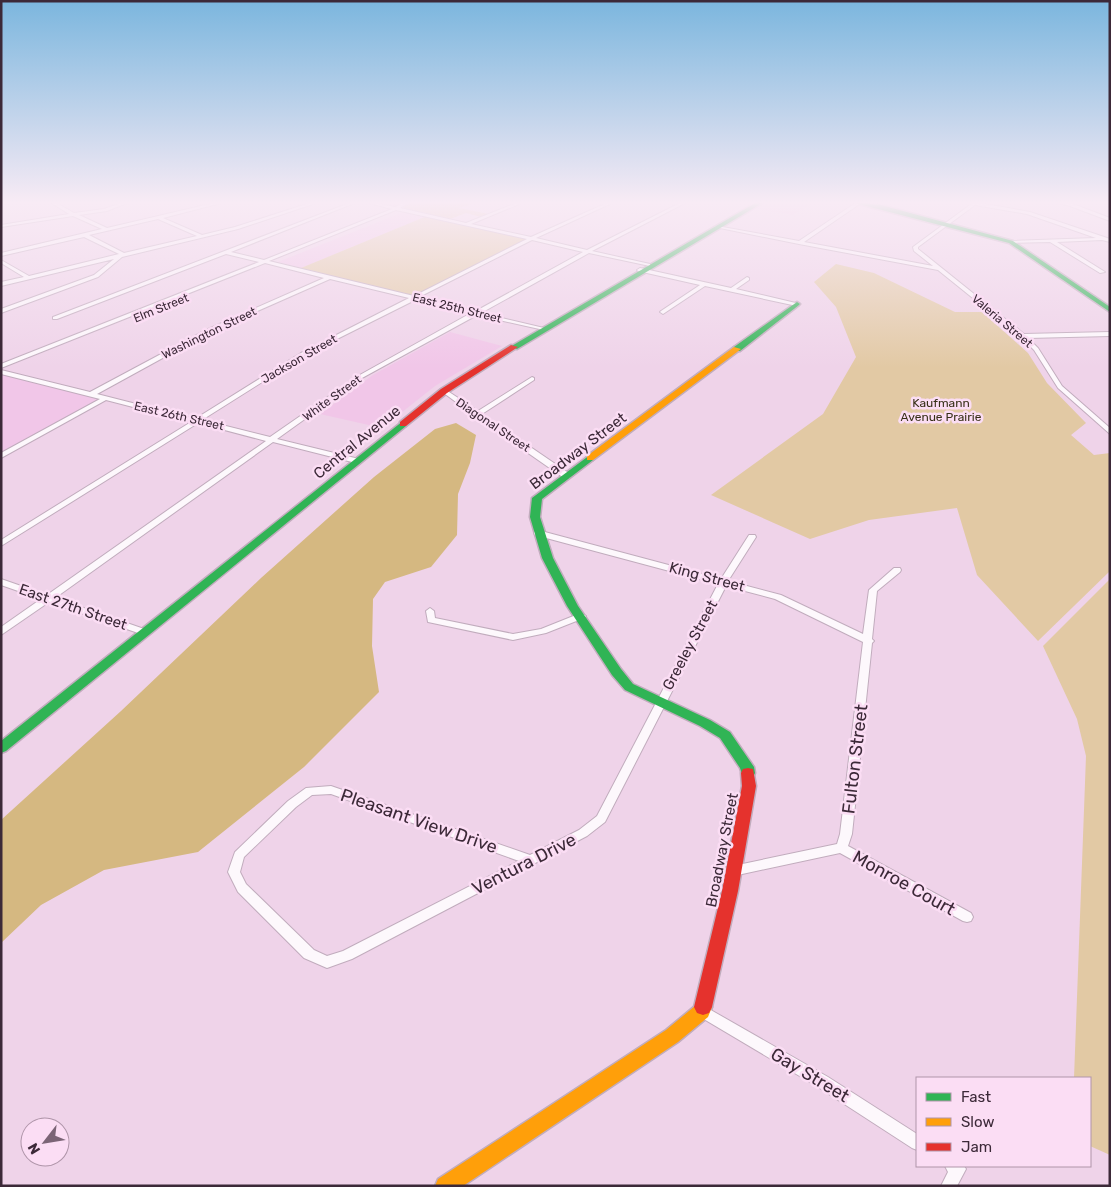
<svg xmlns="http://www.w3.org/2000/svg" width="1111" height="1187" font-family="Rubik,sans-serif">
<rect width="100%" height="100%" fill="#efd3e9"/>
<!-- built -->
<g fill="#f1c6e8">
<path d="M757,202H815L793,215L748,207Z"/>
<path d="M406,211L427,216L301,268L278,262Z"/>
<path d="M450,332L502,346L435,386L382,428L320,414L373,375Z"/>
<path d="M1,374L99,399L1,454Z"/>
</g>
<!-- green -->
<g fill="#e2c9a4">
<path d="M411,202H477L459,208L489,214L481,217L466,213L450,219L402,208Z"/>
<path d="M427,216L529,240L415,297L301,268Z"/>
<path d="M836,264L874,273L955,312H982L1028,353L1047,383L1086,423L1071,435L1094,455L1110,453V571L1038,641L977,575L957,508L869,520L810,539L711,495L823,414L856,357L836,307L814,282Z"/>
<path d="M1110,579V1155L1090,1146V1078H1074L1086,756L1077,719L1043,646Z"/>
</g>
<!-- forest -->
<path fill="#d5b881" d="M456,423L476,435L470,463L458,494L457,535L431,567L385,582L373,599L372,646L379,692L304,767L198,852L104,870L41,905L1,943V820L121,711L261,578L374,477L435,429Z"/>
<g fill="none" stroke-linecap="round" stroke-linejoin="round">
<defs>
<g id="street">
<path d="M50,202H55L74,213L104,209L124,202H129L107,211L79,215L107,228L218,202H225L163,218L202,235L235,227L313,202H319L238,229L122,257L98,277L1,313V309L94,275L114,259L1,286V282L24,277L1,263V260L29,276L119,254L84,237L1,256V253L102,229L73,216L1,227V225L69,214ZM158,219L197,236L124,253L89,235Z"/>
<path d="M352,202H357L231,252L264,260L392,209L365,202H372L395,207L405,202H410L400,208L466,223L519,202H524L471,224L531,237L609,202H614L536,238L587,250L682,202H687L592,251L650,264V266L589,253L481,313L544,328V330L477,315L362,378L277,439L359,459V463H356L273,442L55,598L147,630L149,632L147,634H141L49,602L1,635V627L41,599L1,585V579L47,595L266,441L198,423L1,546V540L191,422L106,400L1,458V453L100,399L1,374V370L90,392L206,330L324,278L265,263L1,368V364L259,262L226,254L57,319H53V317ZM396,210L527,239L414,296L269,261ZM532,240L583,252L476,311L419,297ZM330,279L409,298L301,353L195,419L97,394L210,332ZM415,300L471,313L358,376L270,437L202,420L305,355Z"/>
<path d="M857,202L861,203L804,242L933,266L914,251L913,247L974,202L1030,212L1110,239V242L1102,240L1057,242L1105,272L1100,273L1050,242L1011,243L1009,242L1011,241L1096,238L1027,214L975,205L918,247V249L1024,334L1110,332V336L1028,338L1038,348L1062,386L1110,428V434L1058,388L1034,350L1021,337L938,270L799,244L715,227L717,226L799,241Z"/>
<path d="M1054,202L1073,204L1110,218V221L1070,206Z"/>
<path d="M640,268L731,288L747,277L749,278V280L736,289L800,304L797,306L705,286L663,314L660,312L661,311L700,285L638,271L637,270Z"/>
<path d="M532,377L534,378V380L482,414L570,474V478H564L475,416L441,391L442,390H446L478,411Z"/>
<path d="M535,531H541L721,579L749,535H755L756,537L728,581L781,595L863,634L869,590L894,568H900L901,570L900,572L877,591L872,639L874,641L872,643L852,834L848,846L971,913L973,917L971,921L967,922L963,921L840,853L733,876L729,874L727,871L729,868L733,866L837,844L840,834L863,642L775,599L726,586L605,822L587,836L352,959L327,968L304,958L238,892L228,872L235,852L288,801L306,788L331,786L530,855L579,830L597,816L718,584L535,535L534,533ZM331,794L519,861L343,951L327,956L314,950L246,884L240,872L244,857L296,807L312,795Z"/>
<path d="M430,608L434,611L435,618L513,634L541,629L581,613L586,616L584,618L546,633L513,640L428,622L426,611Z"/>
<path d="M702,1005L828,1077L917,1134V1150L912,1148L818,1087L697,1015L695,1011L697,1007Z"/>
<path d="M945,1166H964L966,1169L957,1186H941L948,1172Z"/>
</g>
<g id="fast">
<path d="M757,202H764L517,349L510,347Z"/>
<path d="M851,202L881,205L1013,241L1110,307V312L1009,243Z"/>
<path d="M797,302L800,304L799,305L740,351H734V347Z"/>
<path d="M403,421L406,422V426L6,751L1,753V741Z"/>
<path d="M590,455L593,456V460L542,499L540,517L553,558L578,606L621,669L633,684L710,720L730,732L754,767L755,773L753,777L748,778L743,777L740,768L720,738L700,726L625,690L612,675L567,606L542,558L530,517L532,498Z"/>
</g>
<g id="slow">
<path d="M734,347L741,349L593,460H587V456Z"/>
<path d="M703,999L709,1001L712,1007L708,1017L678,1042L463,1186H435L438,1179L666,1030L695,1006L697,1001Z"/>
</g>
<g id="jam">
<path d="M511,345L518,347L447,393L406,426H400V422L441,389Z"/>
<path d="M748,768L753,769L756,786L738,891L712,1007L709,1013L703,1015L697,1013L694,1007L722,891L742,786L741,773L743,769Z"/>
</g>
</defs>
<!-- street casing -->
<use href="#street" stroke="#c1acbd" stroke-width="2"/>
<!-- fast casing -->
<use href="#fast" stroke="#c1acbd" stroke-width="3"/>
<!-- slow casing -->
<use href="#slow" stroke="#c1acbd" stroke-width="3"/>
<!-- jam casing -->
<use href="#jam" stroke="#c1acbd" stroke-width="3"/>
<!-- street -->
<use href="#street" fill="#fdf8fc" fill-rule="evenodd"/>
<!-- fast -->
<use href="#fast" fill="#30b455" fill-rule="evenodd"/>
<!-- slow -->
<use href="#slow" fill="#ff9f0a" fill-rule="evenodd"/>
<!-- jam -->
<use href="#jam" fill="#e5322d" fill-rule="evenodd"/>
</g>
<!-- sky -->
<linearGradient id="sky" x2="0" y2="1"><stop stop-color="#7bb6de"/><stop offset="0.55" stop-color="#f8ebf5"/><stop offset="1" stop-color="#f8ebf5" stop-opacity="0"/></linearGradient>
<rect width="1111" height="368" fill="url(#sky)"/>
<g text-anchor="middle" stroke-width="5" stroke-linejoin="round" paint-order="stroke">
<!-- far-street labels -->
<g font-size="12" fill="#3c2938" stroke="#fbddf4">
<text transform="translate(161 308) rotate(-22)" y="4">Elm Street</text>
<text transform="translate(457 308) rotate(14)" y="4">East 25th Street</text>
<text transform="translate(1002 321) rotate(40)" y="4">Valeria Street</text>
<text transform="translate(209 333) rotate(-26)" y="4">Washington Street</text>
<text transform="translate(299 359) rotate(-30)" y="4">Jackson Street</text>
<text transform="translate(332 398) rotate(-36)" y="4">White Street</text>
<text transform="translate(179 416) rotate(13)" y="4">East 26th Street</text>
<text transform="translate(493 425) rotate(34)" y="4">Diagonal Street</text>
</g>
<!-- far-park labels -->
<g font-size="12" fill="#373018" stroke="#fbddf4">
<text x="941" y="407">Kaufmann<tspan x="941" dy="14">Avenue Prairie</tspan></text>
</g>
<!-- street labels -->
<g font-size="15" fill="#3c2938" stroke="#fbddf4">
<text transform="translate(357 442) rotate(-39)" y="5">Central Avenue</text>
<text transform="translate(578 451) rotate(-37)" y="5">Broadway Street</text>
<text transform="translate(707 577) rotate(15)" y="5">King Street</text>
<text transform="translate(73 607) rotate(19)" y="5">East 27th Street</text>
<text transform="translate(690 645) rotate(-62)" y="5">Greeley Street</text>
<text transform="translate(722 850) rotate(-79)" y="5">Broadway Street</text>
</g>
<!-- near-street labels -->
<g font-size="18" fill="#3c2938" stroke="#fbddf4">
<text transform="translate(855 759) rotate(-83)" y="6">Fulton Street</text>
<text transform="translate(419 821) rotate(19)" y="6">Pleasant View Drive</text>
<text transform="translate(524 864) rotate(-27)" y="6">Ventura Drive</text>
<text transform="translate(904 883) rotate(29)" y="6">Monroe Court</text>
<text transform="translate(810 1075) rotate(31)" y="6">Gay Street</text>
</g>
</g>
<!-- border -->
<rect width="1111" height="1187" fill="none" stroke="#3c2938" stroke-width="5"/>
<!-- legend -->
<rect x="916" y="1077" width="175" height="90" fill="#fbddf4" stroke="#af95a9"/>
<rect x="926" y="1093" width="25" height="8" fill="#30b455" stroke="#af95a9"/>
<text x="961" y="1102" font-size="15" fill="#3c2938">Fast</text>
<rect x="926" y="1118" width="25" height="8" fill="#ff9f0a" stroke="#af95a9"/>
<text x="961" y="1127" font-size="15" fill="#3c2938">Slow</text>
<rect x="926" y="1143" width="25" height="8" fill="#e5322d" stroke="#af95a9"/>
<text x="961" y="1152" font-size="15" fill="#3c2938">Jam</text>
<!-- north arrow -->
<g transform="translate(45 1142) rotate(239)"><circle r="24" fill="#fbddf4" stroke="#af95a9"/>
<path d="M0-4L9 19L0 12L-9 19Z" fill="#7b6476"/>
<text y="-8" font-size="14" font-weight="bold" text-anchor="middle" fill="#3c2938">N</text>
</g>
</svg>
